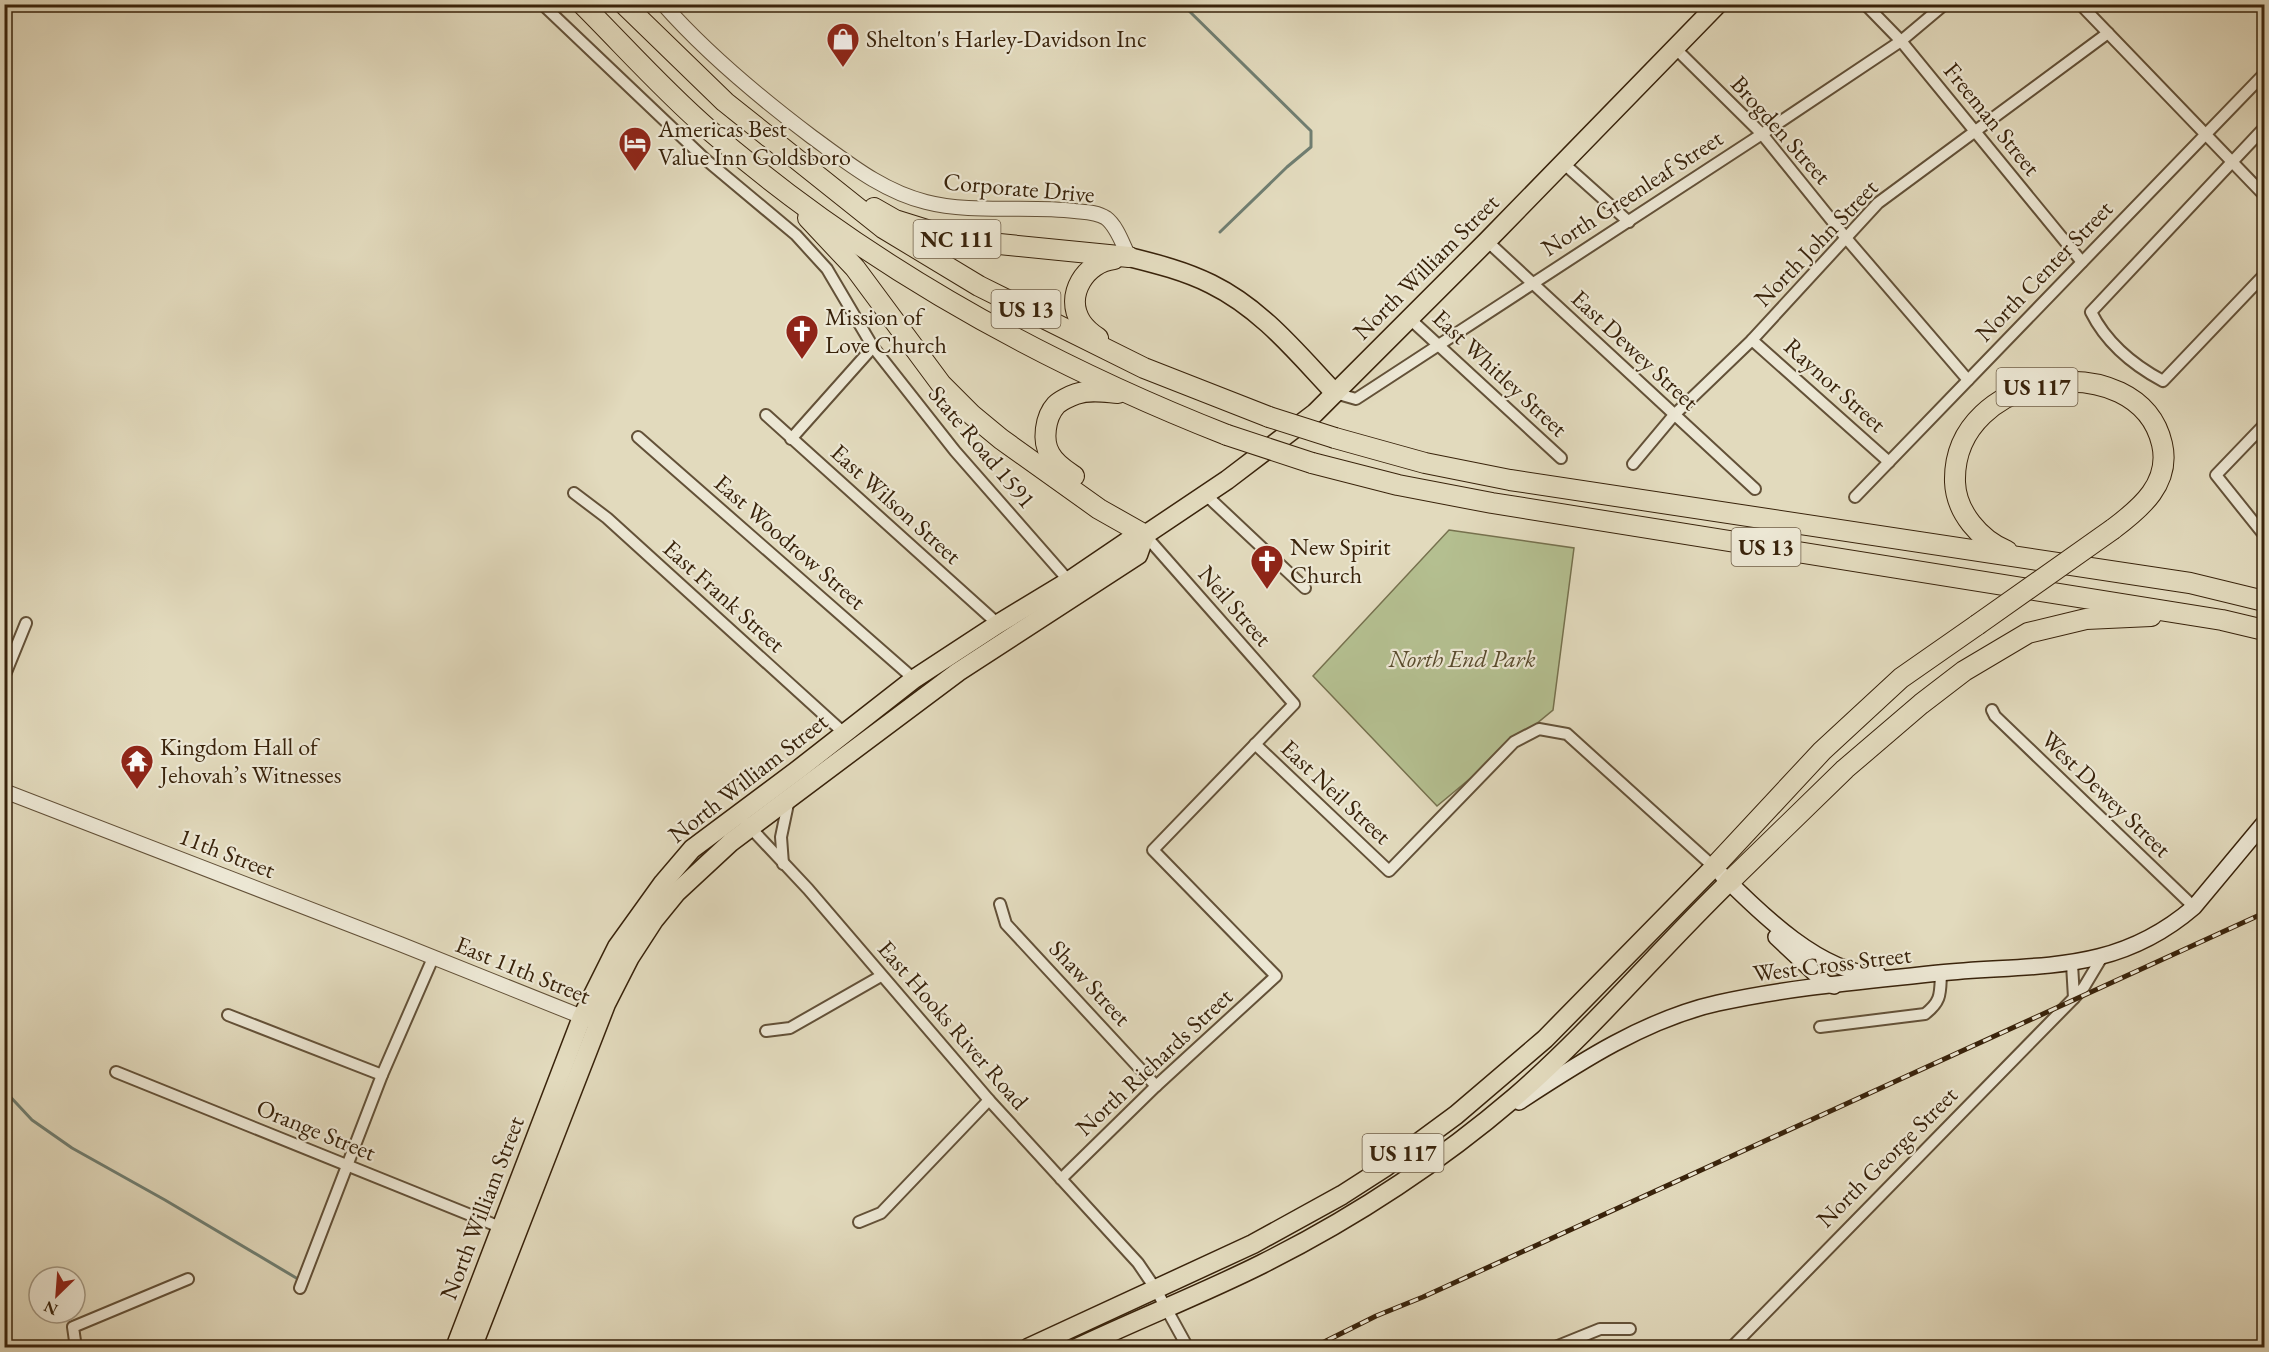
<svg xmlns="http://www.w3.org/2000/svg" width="2269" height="1352" font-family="'EB Garamond',serif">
<rect width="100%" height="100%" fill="#e2dabd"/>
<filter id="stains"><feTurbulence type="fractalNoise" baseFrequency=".00333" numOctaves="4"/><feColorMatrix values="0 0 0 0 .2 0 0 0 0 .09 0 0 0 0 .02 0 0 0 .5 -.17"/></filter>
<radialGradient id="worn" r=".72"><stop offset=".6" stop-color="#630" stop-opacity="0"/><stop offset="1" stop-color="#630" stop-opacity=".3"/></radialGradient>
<!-- green -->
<path fill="#b4bf90" stroke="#76714e" stroke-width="1.5" d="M1449,530L1574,548L1553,710L1437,806L1313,676Z"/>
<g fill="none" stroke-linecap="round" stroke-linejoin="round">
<!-- stream -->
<g stroke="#707e71" stroke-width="3">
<path d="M1182,4L1311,131V147L1287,167L1220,232"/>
<path d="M4,1090L32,1120L72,1148L165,1200L298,1279"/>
</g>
<defs>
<g id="minor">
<path d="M542,4L705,159L796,235L827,269L873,347L955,451L1069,581"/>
<path d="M1865,4L1901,41L2082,262"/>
<path d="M2080,4L2264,195"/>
<path d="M1676,49L1762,134L1846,238L1968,380"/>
<path d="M2264,128L2091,312C2107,344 2133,365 2163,381L2264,275"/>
<path d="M1562,162L1629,222"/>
<path d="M1487,241L1755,489"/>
<path d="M1410,319L1561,458"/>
<path d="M1752,340L1889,462"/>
<path d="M1335,393L1356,399L1762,134L1901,41L1945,4"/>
<path d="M766,415L998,624"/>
<path d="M2264,425L2216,475L2264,535"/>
<path d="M638,437L914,679"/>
<path d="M791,439L873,347"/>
<path d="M1633,464L1674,415L1752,340L1878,203L2108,33"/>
<path d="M574,493L607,518L844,733"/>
<path d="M1206,495L1305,588"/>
<path d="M1855,497L2264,74"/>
<path d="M4,677L26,623"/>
<path d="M1992,710L1995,716L2194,907"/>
<path d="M1255,744L1389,871L1514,742L1539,729L1567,734L1714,867"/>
<path d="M746,823L808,889L989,1100L1138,1263L1155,1288L1188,1348"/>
<path d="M783,864L781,837L789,799"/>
<path d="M1000,904L1006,924L1156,1086"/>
<path d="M2072,964L2074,998"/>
<path d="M228,1015L382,1075"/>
<path d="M1820,1027L1925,1014C1942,1001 1940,993 1941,973"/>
<path d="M766,1031L790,1028L881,976"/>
<path d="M116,1072L500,1227"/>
<path d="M1061,1179L1156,1086L1276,976L1153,850L1294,704L1145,535"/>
<path d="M859,1222L881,1213L989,1100"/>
<path d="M300,1288L382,1075L433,958"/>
<path d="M76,1348L73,1327L188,1279"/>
<path d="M1553,1348L1600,1329H1630"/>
<path d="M1731,1348L2074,998L2084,987L2102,957"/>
</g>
<g id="tertiary">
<path d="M663,4C707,54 759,97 812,137C848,163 882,191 926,202C972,214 1027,205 1075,211C1085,212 1097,212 1106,218C1117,226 1123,245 1129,257"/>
<path d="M4,791L400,944L590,1020"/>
</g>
<g id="secondary">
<path d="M1722,875C1759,912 1823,976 1878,974"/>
<path d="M1776,937L1825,983L1834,986"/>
<path d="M1519,1102C1580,1062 1646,1019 1718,1003C1790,987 1866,981 1939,973C2036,963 2114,976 2194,907L2264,823"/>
</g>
<g id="primary">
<path d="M1129,257C1157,264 1185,271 1211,284C1262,309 1297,353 1335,393"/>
<path d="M455,1348L582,1017L617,947L663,883L692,849L799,769L914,679L998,624L1069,581L1128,541L1145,535L1227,480L1315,413L1487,241L1718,4"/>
<path d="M472,1348L606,1004L630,957L654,920L676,893L731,842L958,672L1138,555L1145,535"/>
<path d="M1028,1348L1253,1244L1342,1195L1384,1168L1456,1115L1545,1039L1714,867"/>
<path d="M1077,1348C1138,1319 1202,1294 1262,1264C1352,1219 1439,1162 1515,1097C1591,1031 1657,952 1729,882"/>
</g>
<g id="motorway">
<path d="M582,4C624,46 664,91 708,129C861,262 1039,361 1227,435"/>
<path d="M624,4L725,102L883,228L979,286L1144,368L1269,417"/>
<path d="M874,208L895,220L959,240L1129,257"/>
<path d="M808,218L855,268L941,384L972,415L1001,439L1099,509L1145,535"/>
<path d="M1098,338C1092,334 1085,328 1081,322C1064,295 1086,262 1114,259"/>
<path d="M1335,438L1425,463L1510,480L2190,583L2264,601"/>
<path d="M1312,463L1398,485L1492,503L2222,620L2264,630"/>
<path d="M1074,476C1065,470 1055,464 1050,454C1042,441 1045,417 1056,405C1060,401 1070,396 1076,394C1090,389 1105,392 1118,393"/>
<path d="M2007,551C1980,540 1956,512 1955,482C1952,369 2139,345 2162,444C2171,483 2141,508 2113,529"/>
<path d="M1714,867L1822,751L1901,678L1977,625"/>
<path d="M1729,882L1845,769L1921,704L1964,671L2028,633L2086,619L2151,616"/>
</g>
</defs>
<!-- minor casing -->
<use href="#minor" stroke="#635138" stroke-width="14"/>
<!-- tertiary casing -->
<use href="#tertiary" stroke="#635138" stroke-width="16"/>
<!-- secondary casing -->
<use href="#secondary" stroke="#39230b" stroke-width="18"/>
<!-- primary casing -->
<use href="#primary" stroke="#39230b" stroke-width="21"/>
<!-- motorway casing -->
<use href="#motorway" stroke="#39230b" stroke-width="22"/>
<!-- minor -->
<use href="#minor" stroke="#ece7d4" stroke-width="10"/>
<!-- tertiary -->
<use href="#tertiary" stroke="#ece7d4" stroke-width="14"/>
<!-- secondary -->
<use href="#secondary" stroke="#ece7d4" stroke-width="15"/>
<!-- primary -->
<use href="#primary" stroke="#e2dabd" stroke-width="18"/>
<!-- motorway -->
<use href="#motorway" stroke="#e2dabd" stroke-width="20"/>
<defs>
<path id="rail" d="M1312,1348L1376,1316L1423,1297L2264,913"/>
</defs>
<!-- rail casing -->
<use href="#rail" stroke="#39230b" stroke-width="5"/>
<!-- rail -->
<use href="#rail" stroke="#ece7d4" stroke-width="3" stroke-dasharray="9" stroke-linecap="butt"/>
<defs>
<g id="motorway-bridge">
<path d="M1269,417L1335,438"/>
<path d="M1227,435L1312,463"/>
<path d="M1977,625L2113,529"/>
</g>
</defs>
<!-- motorway-bridge casing -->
<use href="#motorway-bridge" stroke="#39230b" stroke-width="22" stroke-linecap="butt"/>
<!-- motorway-bridge -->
<use href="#motorway-bridge" stroke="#e2dabd" stroke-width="20"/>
</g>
<!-- icons -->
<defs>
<symbol id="shop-pin" viewBox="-11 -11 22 30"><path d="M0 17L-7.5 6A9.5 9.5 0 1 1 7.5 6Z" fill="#8f2418" stroke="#ece7d4"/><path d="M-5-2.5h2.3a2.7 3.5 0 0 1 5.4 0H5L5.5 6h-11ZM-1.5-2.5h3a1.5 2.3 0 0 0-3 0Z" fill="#fff"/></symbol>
<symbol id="hotel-pin" viewBox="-11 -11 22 30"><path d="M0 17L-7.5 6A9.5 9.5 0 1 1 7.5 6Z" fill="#8f2418" stroke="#ece7d4"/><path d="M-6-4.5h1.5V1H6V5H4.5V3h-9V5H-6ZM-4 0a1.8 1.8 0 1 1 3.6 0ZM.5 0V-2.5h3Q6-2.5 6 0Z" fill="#fff"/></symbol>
<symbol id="church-pin" viewBox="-11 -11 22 30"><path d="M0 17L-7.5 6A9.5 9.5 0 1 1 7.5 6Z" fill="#8f2418" stroke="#ece7d4"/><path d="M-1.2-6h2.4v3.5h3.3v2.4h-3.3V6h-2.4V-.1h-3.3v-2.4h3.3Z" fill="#fff"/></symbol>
<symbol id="temple-pin" viewBox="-11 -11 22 30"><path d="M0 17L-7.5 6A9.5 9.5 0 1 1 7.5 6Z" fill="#8f2418" stroke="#ece7d4"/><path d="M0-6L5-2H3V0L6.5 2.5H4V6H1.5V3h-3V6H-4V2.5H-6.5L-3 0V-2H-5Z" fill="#fff"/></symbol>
</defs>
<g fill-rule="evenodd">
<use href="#shop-pin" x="824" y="20" width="38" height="52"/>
<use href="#hotel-pin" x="616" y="124" width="38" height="52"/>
<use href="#church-pin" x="783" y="312" width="38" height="52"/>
<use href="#church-pin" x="1248" y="542" width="38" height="52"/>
<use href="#temple-pin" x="118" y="742" width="38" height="52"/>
</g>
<g text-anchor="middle" stroke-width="4.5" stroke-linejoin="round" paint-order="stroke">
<!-- shield labels -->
<g fill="#ece7d4" stroke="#6f5e47" stroke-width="1.5">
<rect x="913.5" y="220" width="87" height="38" rx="4.5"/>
<rect x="991.5" y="290" width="69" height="38" rx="4.5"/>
<rect x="1996.5" y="368" width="81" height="38" rx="4.5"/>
<rect x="1731.5" y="528" width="69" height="38" rx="4.5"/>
<rect x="1362.5" y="1134" width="81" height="38" rx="4.5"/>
</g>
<g font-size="22" font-weight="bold" fill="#39230b">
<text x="957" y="247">NC 111</text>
<text x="1026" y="317">US 13</text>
<text x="2037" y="395">US 117</text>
<text x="1766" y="555">US 13</text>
<text x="1403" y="1161">US 117</text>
</g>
<!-- poi labels -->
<g font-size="24" fill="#39230b" stroke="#ece7d4" text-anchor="start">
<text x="866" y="47">Shelton's Harley-Davidson Inc</text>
<text x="658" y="137">Americas Best<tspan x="658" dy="28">Value Inn Goldsboro</tspan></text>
<text x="825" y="325">Mission of<tspan x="825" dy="28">Love Church</tspan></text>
<text x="1290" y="555">New Spirit<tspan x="1290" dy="28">Church</tspan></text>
<text x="160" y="755">Kingdom Hall of<tspan x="160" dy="28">Jehovah’s Witnesses</tspan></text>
</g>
<!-- street labels -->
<g font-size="24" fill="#39230b" stroke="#ece7d4">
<text transform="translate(1992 119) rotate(51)" y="8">Freeman Street</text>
<text transform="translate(1781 130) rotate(48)" y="8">Brogden Street</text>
<text transform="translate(1019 188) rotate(5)" y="8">Corporate Drive</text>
<text transform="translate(1632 193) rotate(-33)" y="8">North Greenleaf Street</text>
<text transform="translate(1816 243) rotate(-46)" y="8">North John Street</text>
<text transform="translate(1426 267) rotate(-45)" y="8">North William Street</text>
<text transform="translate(2044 271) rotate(-46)" y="8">North Center Street</text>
<text transform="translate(1635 350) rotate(43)" y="8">East Dewey Street</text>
<text transform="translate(1500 373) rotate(43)" y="8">East Whitley Street</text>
<text transform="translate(1835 385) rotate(42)" y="8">Raynor Street</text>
<text transform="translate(982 447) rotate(50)" y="8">State Road 1591</text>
<text transform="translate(896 504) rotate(42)" y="8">East Wilson Street</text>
<text transform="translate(790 542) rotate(41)" y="8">East Woodrow Street</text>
<text transform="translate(724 596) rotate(42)" y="8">East Frank Street</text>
<text transform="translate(1235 606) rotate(49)" y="8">Neil Street</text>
<text transform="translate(748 778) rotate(-38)" y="8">North William Street</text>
<text transform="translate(1336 792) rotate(43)" y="8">East Neil Street</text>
<text transform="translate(2106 794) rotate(44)" y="8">West Dewey Street</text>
<text transform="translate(227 853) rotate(21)" y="8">11th Street</text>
<text transform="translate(1832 964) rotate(-7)" y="8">West Cross Street</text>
<text transform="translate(523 970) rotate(22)" y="8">East 11th Street</text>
<text transform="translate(1090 983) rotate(47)" y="8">Shaw Street</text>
<text transform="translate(953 1025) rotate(49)" y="8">East Hooks River Road</text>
<text transform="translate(1154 1062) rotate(-43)" y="8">North Richards Street</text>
<text transform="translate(316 1130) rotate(22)" y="8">Orange Street</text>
<text transform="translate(1887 1157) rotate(-45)" y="8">North George Street</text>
<text transform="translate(482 1208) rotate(-69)" y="8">North William Street</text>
</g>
<!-- park labels -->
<g font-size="24" font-style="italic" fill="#584a2c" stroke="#ece7d4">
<text x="1462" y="667">North End Park</text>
</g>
</g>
<!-- margin -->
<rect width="2269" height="1352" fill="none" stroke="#e2dabd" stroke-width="24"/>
<rect x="6" y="6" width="2257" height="1340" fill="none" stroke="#39230b" stroke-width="3"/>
<rect x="12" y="12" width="2245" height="1328" fill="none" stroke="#39230b" stroke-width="1.5"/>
<!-- north arrow -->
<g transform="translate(57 1295) rotate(205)"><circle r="28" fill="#ece7d4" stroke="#a49984" stroke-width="1.5"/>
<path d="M0-4.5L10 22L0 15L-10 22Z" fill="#8f2418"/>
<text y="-9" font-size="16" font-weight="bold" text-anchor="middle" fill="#39230b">N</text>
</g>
<rect width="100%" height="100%" filter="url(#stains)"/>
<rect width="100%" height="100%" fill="url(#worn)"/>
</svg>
